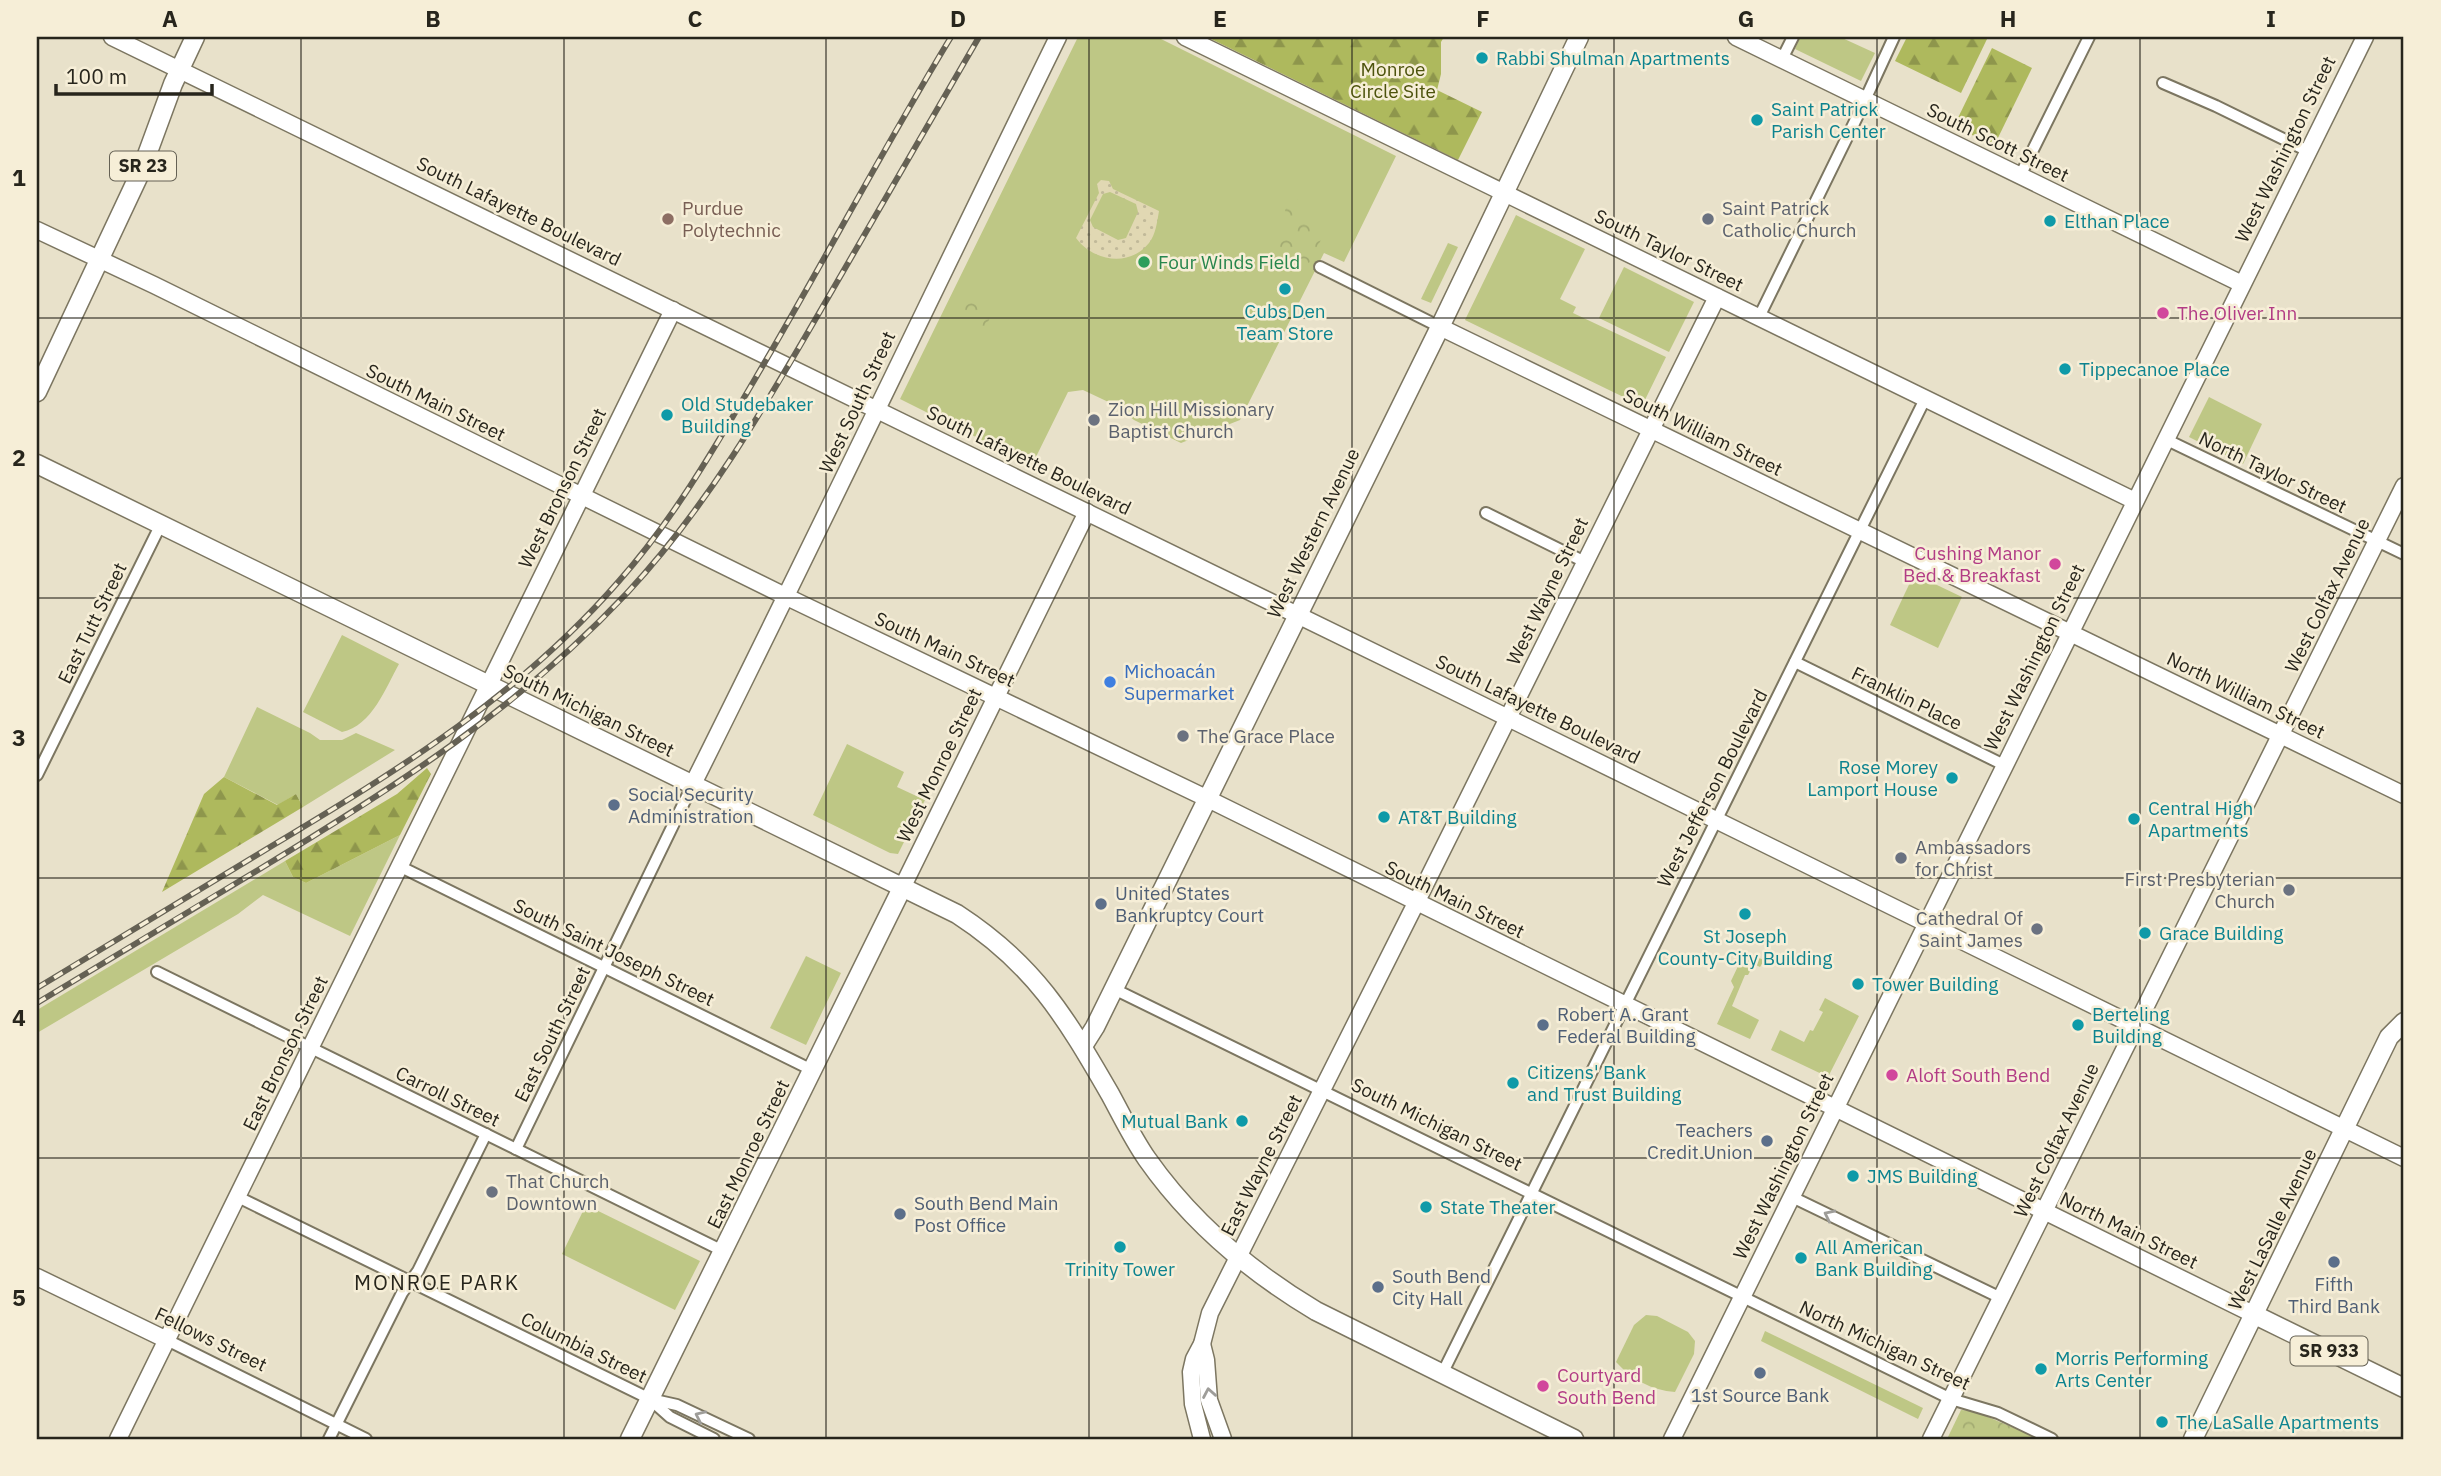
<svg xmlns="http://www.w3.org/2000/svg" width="2441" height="1476" font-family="'IBM Plex Sans',sans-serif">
<defs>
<pattern id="forest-firs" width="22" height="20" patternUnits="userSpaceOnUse" patternTransform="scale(1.75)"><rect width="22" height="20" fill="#aeb95d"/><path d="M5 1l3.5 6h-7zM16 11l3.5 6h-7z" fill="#8e964c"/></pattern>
<pattern id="sand-dots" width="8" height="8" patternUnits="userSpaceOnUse" patternTransform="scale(1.75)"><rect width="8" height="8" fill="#e1d8b3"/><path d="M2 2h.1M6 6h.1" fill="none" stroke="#c1b999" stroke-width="1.8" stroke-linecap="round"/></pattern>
<pattern id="park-crowns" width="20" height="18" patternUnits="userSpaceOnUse" patternTransform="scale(1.75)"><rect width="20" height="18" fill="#bec785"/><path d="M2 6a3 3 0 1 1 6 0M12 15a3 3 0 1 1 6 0" fill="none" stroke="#a3ab72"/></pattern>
</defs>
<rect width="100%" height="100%" fill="#e8e1ca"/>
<!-- green -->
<g fill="#bec785">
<path d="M1078,37H1157L1396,156L1344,262L1324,253L1240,420L1181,443L1134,420L1119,407L1083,390L1068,392L1032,465L900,399Z"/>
<path d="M1800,37H1840L1875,53L1861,81L1795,49Z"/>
<path d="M1516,215L1585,249L1560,299L1576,307L1573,313L1666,357L1642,406L1465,320Z"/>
<path d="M1448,243L1458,247L1431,303L1421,299Z"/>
<path d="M1624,267L1694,302L1669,352L1599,318Z"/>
<path d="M2209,397L2262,424L2243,464L2189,437Z"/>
<path d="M1914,574L1962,597L1938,648L1890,625Z"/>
<path d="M342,635L399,664C386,687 372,726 342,732L303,712Z"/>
<path d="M257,707L310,733L320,740H342L356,733L395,750L303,807L296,794L278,805L224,777Z"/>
<path d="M847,744L904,772L897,787L925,800L898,854L890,853L813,815Z"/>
<path d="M400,835L350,936L263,895L238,914L37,1033V1010L285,861L293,877L306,883Z"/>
<path d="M806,956L841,973L806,1045L770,1028Z"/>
<path d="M1754,956L1764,960L1760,967L1754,964L1748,975H1745L1732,1006L1759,1020L1750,1039L1717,1024L1734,987L1731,981L1740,962Z"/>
<path d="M1825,998L1859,1016L1828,1077L1771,1050L1780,1030L1804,1042L1810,1030L1813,1031L1823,1012L1819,1010Z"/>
<path d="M586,1205L700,1261L675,1310L562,1254Z"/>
<path d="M1646,1315L1657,1316L1688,1332L1695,1341L1694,1354L1675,1392C1651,1390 1633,1380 1616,1362L1634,1325Z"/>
<path d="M1765,1331L1923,1408L1918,1419L1761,1341Z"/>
</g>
<!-- forest -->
<g fill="url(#forest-firs)">
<path d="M1207,37H1444L1441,42V74L1437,90L1482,112L1458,160Z"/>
<path d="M1907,37H1988L1961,93L1895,61Z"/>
<path d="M1992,48L2032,68L1994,146L1954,126Z"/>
<path d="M427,768L431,774L400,835L306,883L293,877L285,861L397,794Z"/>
<path d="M224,777L277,805L296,794L303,807L162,892L204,794Z"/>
</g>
<!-- sand -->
<path fill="url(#sand-dots)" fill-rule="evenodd" d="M1101,180L1109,181L1113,189L1159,211C1157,222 1156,234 1149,243C1129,268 1093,261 1076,238L1099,193L1097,184ZM1110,192L1136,204L1138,212L1126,238L1118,240L1093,227L1090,220L1103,194Z"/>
<!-- park -->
<g fill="url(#park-crowns)">
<path d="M1293,196L1299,201L1323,236L1305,271L1269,254L1287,219L1285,210Z"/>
<path d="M969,294L979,299L983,312L990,318L984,329L960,318L959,314Z"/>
<path d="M1961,1410L1974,1411L2040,1439H1947Z"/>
</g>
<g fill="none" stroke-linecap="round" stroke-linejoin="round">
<defs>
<g id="street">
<path d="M1782,59L1793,37"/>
<path d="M2163,83L2216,106L2308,151"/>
<path d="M2020,176L2089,37"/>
<path d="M1320,267L1440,327"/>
<path d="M1759,317L1859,113L1894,37"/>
<path d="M2165,439L2404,554"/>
<path d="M1486,513L1585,562"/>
<path d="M1795,662L2004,765"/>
<path d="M37,775L161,524"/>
<path d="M399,866L812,1070"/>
<path d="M157,972L723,1251"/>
<path d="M1114,989L1951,1399L1998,1413L2052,1439"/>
<path d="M516,1149L693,784"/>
<path d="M238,1197L650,1399L677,1405L749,1439"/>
<path d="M1792,1197L2001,1298"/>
<path d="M167,1340L366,1439"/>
<path d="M1442,1374L1925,399"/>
<path d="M652,1401L670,1417L714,1439"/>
<path d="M329,1439L402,1293L418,1271L486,1134"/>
</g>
<g id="secondary">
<path d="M112,37L1441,685L2404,1158"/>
<path d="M1185,37L2135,501"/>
<path d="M1736,37L2242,284"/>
<path d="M37,230L154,285L787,597L1206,798L2253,1314"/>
<path d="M1440,327L2404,795"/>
<path d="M693,784C817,536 936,286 1058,37"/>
<path d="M903,886L1087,512"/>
<path d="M37,1277L167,1340"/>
<path d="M1202,1344L1206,1360L1209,1400L1223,1439"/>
<path d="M118,1439L673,310"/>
<path d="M1202,1439L1193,1404L1191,1372L1194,1359L1202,1344L1210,1313L1416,903L1717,297"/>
<path d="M1672,1439L2365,37"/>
<path d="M1931,1439L2404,486"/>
</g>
<g id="primary">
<path d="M37,392L141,171L173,84L195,37"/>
<path d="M37,464L957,914C1034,964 1065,1016 1110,1094C1122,1116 1133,1139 1147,1159C1192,1223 1249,1271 1316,1311L1574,1439"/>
<path d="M1083,1046L1095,1027L1440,327L1579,37"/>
<path d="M2253,1314L2404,1388"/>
<path d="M630,1439L903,886"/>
<path d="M2193,1439L2389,1037L2404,1022"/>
</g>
</defs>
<!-- street casing -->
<use href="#street" stroke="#7c7661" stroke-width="14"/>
<!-- secondary casing -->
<use href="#secondary" stroke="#7c7661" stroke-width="19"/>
<!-- primary casing -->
<use href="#primary" stroke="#7c7661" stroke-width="21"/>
<!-- street -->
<use href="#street" stroke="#fff" stroke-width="10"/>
<!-- secondary -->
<use href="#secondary" stroke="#fff" stroke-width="16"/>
<!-- primary -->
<use href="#primary" stroke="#fff" stroke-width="18"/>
<defs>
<g id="rail">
<path d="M37,988C116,940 196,892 275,844C402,768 521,694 619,581C673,520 714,449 755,379C822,265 883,149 951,37"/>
<path d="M37,1003C112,958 187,912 263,867C398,785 518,709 627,593C708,506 767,403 826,301C877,213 928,125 979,37"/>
</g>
</defs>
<!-- rail casing -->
<use href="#rail" stroke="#656154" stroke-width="6"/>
<!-- rail -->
<use href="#rail" stroke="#f6eed7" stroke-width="3.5" stroke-dasharray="10" stroke-linecap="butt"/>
</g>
<!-- one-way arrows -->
<defs><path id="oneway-chevron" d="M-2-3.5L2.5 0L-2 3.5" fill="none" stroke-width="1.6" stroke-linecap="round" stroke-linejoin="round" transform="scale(1.75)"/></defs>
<g stroke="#9e9d99">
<use href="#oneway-chevron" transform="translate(1829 1215) rotate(-154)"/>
<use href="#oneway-chevron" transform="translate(1209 1393) rotate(-100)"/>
<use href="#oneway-chevron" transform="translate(700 1416) rotate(-155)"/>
</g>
<!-- grid -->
<path fill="none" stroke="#27251c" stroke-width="2" stroke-opacity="0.55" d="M301,37V1439M564,37V1439M826,37V1439M1089,37V1439M1352,37V1439M1614,37V1439M1877,37V1439M2140,37V1439M37,318H2404M37,598H2404M37,878H2404M37,1158H2404"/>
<!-- markers -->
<g fill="#0f9aa8" stroke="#f6eed7" stroke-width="2.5">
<circle cx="1482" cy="58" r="7"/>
<circle cx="1757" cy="120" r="7"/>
<circle cx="2050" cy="221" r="7"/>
<circle cx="1285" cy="289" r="7"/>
<circle cx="2065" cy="369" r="7"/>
<circle cx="667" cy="415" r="7"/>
<circle cx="1952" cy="778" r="7"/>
<circle cx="1384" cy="817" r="7"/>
<circle cx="2134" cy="819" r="7"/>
<circle cx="1745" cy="914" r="7"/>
<circle cx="2145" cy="933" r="7"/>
<circle cx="1858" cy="984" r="7"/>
<circle cx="2078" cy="1025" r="7"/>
<circle cx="1513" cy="1083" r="7"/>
<circle cx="1242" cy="1121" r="7"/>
<circle cx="1853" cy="1176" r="7"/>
<circle cx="1426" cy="1207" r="7"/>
<circle cx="1120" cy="1247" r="7"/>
<circle cx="1801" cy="1258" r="7"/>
<circle cx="2041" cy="1369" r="7"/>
<circle cx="2162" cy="1422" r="7"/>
</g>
<circle fill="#8d6e63" stroke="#f6eed7" stroke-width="2.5" cx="668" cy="219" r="7"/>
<g fill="#6b7280" stroke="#f6eed7" stroke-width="2.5">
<circle cx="1708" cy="219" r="7"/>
<circle cx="1094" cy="420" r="7"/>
<circle cx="1183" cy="736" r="7"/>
<circle cx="1901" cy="858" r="7"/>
<circle cx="2289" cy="890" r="7"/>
<circle cx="2037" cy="929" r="7"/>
<circle cx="492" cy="1192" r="7"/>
</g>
<circle fill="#2e9e5b" stroke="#f6eed7" stroke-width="2.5" cx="1144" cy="262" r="7"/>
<g fill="#d1479c" stroke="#f6eed7" stroke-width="2.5">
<circle cx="2163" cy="313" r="7"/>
<circle cx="2055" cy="564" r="7"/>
<circle cx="1892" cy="1075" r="7"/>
<circle cx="1543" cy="1386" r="7"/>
</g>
<circle fill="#3f7fe0" stroke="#f6eed7" stroke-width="2.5" cx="1110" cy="682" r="7"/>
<g fill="#5c6f8a" stroke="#f6eed7" stroke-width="2.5">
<circle cx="614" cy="805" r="7"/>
<circle cx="1101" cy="904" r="7"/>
<circle cx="1543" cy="1025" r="7"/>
<circle cx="1767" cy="1141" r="7"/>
<circle cx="900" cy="1214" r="7"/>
<circle cx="2334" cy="1262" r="7"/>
<circle cx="1378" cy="1287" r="7"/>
<circle cx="1760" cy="1373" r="7"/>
</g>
<g text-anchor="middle" stroke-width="5" stroke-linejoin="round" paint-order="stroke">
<!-- shield labels -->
<g fill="#f6eed7" stroke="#656154" stroke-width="2">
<rect x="110" y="151.5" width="66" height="29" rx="5"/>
<rect x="2290.5" y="1336.5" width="77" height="29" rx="5"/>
</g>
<g font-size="18" font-weight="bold" fill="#27251c">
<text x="143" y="172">SR 23</text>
<text x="2329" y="1357">SR 933</text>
</g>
<!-- culture labels -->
<g font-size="19" fill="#0d838f" stroke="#f6eed7" text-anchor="start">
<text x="1496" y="65">Rabbi Shulman Apartments</text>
<text x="1771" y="116">Saint Patrick<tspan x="1771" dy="22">Parish Center</tspan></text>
<text x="2064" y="228">Elthan Place</text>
<text x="1285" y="318" text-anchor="middle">Cubs Den<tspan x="1285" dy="22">Team Store</tspan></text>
<text x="2079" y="376">Tippecanoe Place</text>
<text x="681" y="411">Old Studebaker<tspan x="681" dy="22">Building</tspan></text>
<text x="1938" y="774" text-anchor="end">Rose Morey<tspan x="1938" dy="22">Lamport House</tspan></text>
<text x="2148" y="815">Central High<tspan x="2148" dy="22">Apartments</tspan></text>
<text x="1398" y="824">AT&amp;T Building</text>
<text x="2159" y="940">Grace Building</text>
<text x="1745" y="943" text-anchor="middle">St Joseph<tspan x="1745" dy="22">County-City Building</tspan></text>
<text x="1872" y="991">Tower Building</text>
<text x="2092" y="1021">Berteling<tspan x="2092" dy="22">Building</tspan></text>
<text x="1527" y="1079">Citizens' Bank<tspan x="1527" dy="22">and Trust Building</tspan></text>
<text x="1228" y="1128" text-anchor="end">Mutual Bank</text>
<text x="1867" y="1183">JMS Building</text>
<text x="1440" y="1214">State Theater</text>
<text x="1815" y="1254">All American<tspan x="1815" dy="22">Bank Building</tspan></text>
<text x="1120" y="1276" text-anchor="middle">Trinity Tower</text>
<text x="2055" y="1365">Morris Performing<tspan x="2055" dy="22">Arts Center</tspan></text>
<text x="2176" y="1429">The LaSalle Apartments</text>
</g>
<!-- park labels -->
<g font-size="19" fill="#4d530d" stroke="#f6eed7">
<text x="1393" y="76">Monroe<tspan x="1393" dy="22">Circle Site</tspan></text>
</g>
<!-- street labels -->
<g font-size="19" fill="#27251c" stroke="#f6eed7">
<text transform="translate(1998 142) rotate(26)" y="7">South Scott Street</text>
<text transform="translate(2285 149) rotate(-64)" y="7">West Washington Street</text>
<text transform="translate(519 211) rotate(26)" y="7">South Lafayette Boulevard</text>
<text transform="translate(1669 250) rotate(26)" y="7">South Taylor Street</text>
<text transform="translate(436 402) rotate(26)" y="7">South Main Street</text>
<text transform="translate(857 402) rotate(-65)" y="7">West South Street</text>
<text transform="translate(1703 432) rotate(26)" y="7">South William Street</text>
<text transform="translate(1029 460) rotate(26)" y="7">South Lafayette Boulevard</text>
<text transform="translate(2273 472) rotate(26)" y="7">North Taylor Street</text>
<text transform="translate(562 488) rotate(-64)" y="7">West Bronson Street</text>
<text transform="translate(1313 533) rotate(-64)" y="7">West Western Avenue</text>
<text transform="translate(1547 591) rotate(-64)" y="7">West Wayne Street</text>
<text transform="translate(2327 595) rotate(-64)" y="7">West Colfax Avenue</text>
<text transform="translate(92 623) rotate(-64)" y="7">East Tutt Street</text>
<text transform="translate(945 649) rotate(25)" y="7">South Main Street</text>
<text transform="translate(2034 657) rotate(-64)" y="7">West Washington Street</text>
<text transform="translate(2246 695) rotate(26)" y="7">North William Street</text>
<text transform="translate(1907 698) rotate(26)" y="7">Franklin Place</text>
<text transform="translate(1538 709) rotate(26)" y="7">South Lafayette Boulevard</text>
<text transform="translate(589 710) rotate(26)" y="7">South Michigan Street</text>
<text transform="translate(939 765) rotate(-64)" y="7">West Monroe Street</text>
<text transform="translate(1712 788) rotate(-63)" y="7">West Jefferson Boulevard</text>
<text transform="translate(1455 899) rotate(26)" y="7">South Main Street</text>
<text transform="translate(614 952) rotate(26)" y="7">South Saint Joseph Street</text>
<text transform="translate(552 1034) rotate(-64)" y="7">East South Street</text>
<text transform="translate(285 1053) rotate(-64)" y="7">East Bronson Street</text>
<text transform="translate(448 1096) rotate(26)" y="7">Carroll Street</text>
<text transform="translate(1437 1124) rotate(26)" y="7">South Michigan Street</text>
<text transform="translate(2056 1140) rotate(-64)" y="7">West Colfax Avenue</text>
<text transform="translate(748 1154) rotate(-64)" y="7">East Monroe Street</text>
<text transform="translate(1261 1165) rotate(-63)" y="7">East Wayne Street</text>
<text transform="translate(1783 1166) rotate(-64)" y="7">West Washington Street</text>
<text transform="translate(2272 1229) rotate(-64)" y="7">West LaSalle Avenue</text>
<text transform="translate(2129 1230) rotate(26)" y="7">North Main Street</text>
<text transform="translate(211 1339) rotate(26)" y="7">Fellows Street</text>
<text transform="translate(1885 1345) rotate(25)" y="7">North Michigan Street</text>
<text transform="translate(584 1347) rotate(26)" y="7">Columbia Street</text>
</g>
<!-- education labels -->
<g font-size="19" fill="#785e54" stroke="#f6eed7" text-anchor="start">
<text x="682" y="215">Purdue<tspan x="682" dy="22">Polytechnic</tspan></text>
</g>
<!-- worship labels -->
<g font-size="19" fill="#5b616d" stroke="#f6eed7" text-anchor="start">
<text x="1722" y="215">Saint Patrick<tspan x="1722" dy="22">Catholic Church</tspan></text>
<text x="1108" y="416">Zion Hill Missionary<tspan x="1108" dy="22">Baptist Church</tspan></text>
<text x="1197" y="743">The Grace Place</text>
<text x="1915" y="854">Ambassadors<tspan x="1915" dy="22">for Christ</tspan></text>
<text x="2275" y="886" text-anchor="end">First Presbyterian<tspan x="2275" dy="22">Church</tspan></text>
<text x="2023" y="925" text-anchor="end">Cathedral Of<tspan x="2023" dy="22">Saint James</tspan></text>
<text x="506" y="1188">That Church<tspan x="506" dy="22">Downtown</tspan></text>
</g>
<!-- leisure labels -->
<g font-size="19" fill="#27864d" stroke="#f6eed7" text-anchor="start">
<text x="1158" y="269">Four Winds Field</text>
</g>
<!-- hotel labels -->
<g font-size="19" fill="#b23c85" stroke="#f6eed7" text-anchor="start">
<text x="2177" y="320">The Oliver Inn</text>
<text x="2041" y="560" text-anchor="end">Cushing Manor<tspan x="2041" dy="22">Bed &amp; Breakfast</tspan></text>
<text x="1906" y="1082">Aloft South Bend</text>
<text x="1557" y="1382">Courtyard<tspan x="1557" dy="22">South Bend</tspan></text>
</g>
<!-- shop labels -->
<g font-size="19" fill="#366cbe" stroke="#f6eed7" text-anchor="start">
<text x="1124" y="678">Michoacán<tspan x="1124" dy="22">Supermarket</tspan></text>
</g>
<!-- service labels -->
<g font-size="19" fill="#4e5e75" stroke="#f6eed7" text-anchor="start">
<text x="628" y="801">Social Security<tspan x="628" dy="22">Administration</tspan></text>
<text x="1115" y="900">United States<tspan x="1115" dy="22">Bankruptcy Court</tspan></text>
<text x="1557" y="1021">Robert A. Grant<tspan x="1557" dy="22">Federal Building</tspan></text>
<text x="1753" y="1137" text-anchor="end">Teachers<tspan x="1753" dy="22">Credit Union</tspan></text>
<text x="914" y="1210">South Bend Main<tspan x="914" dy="22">Post Office</tspan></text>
<text x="1392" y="1283">South Bend<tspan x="1392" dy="22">City Hall</tspan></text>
<text x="2334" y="1291" text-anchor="middle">Fifth<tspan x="2334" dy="22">Third Bank</tspan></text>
<text x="1760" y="1402" text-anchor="middle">1st Source Bank</text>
</g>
<!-- neighbourhood labels -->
<g font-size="21" letter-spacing="2" fill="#27251c" stroke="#f6eed7">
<text x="437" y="1290">MONROE PARK</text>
</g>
</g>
<!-- border -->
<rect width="2441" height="1476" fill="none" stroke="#f6eed7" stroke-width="77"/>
<!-- scale -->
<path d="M56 84v10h156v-10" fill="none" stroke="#27251c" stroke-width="3.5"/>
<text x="66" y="84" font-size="21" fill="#27251c" stroke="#f6eed7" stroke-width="5" paint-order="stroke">100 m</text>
<rect x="38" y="38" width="2364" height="1400" fill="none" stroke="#27251c" stroke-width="2.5"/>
<g font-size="23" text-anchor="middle" font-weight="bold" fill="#27251c">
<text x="170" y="27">A</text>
<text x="433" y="27">B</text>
<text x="695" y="27">C</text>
<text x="958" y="27">D</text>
<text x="1220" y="27">E</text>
<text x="1483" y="27">F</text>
<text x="1746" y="27">G</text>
<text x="2008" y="27">H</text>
<text x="2271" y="27">I</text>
<text x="19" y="186">1</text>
<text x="19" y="466">2</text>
<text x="19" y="746">3</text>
<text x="19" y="1026">4</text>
<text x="19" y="1306">5</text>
</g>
</svg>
